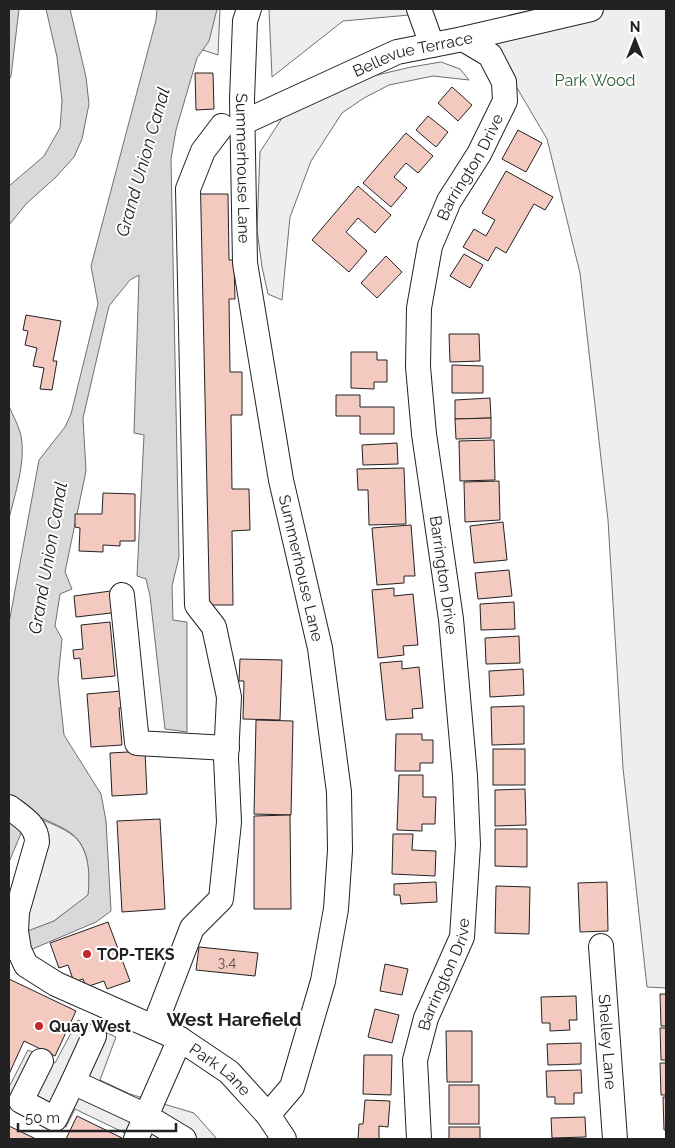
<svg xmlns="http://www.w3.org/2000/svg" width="675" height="1148" font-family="Raleway,sans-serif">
<rect width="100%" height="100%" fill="#fff"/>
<!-- green -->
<g fill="#eee" stroke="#6f6f6f">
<path d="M199,9H220L218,55L203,50Z"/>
<path d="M269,9H408L409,15L343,21L272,77Z"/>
<path d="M567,9H666V988L647,987L623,768L608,520L580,273L547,139L483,30Z"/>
<path d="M441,62L460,69L469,80L433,76L389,85L364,98L342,113L311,161L290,217L282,300L268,294L262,267L257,230L260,152L284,115L373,76L411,67Z"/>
<path d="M43,820C52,824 63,828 71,834C90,847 90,875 89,895L54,921L26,933V912L47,842Z"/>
</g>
<!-- parking -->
<path fill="#ededed" stroke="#6f6f6f" d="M78,1020L116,1037L100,1080L130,1094L194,1113L217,1139H128L129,1135L75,1109L66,1127L9,1099V1087L28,1050L55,1063Z"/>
<!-- water -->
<g fill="#d9d9d9" stroke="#6f6f6f">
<path d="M9,9H19L11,76L9,80Z"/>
<path d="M46,9H70L86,77L89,104L82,139L74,157L56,177L26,204L9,225V186L44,156L60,128L62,101L57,57Z"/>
<path d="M157,9H217L209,41L197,58L176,130L171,159L179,557L172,586L173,620L187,622V732L165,729L150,596L146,579L137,576L144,435L134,433L139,275L130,280L109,306L83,418L86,471L65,572L72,589L60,594L55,626L62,639L58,679L64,735L101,794L106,821L111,911L96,922L9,959V938L54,921L88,895C90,875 90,848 72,834C62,826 42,819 30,812L9,862V623L39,460L65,427L71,414L98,304L91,266L156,20Z"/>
<path d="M9,406C13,416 19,426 21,436C26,463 15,493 9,519Z"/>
</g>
<!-- building -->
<g fill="#f3c9c0" stroke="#222">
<path d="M195,73H213L214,109L196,110Z"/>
<path d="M452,87L472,105L458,121L438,103Z"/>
<path d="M428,116L448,132L436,147L416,130Z"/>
<path d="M518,130L542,143L526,172L502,159Z"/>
<path d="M406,133L433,156L418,173L406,163L394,177L407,188L391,207L363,183Z"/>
<path d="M506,171L553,197L545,210L534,204L506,253L496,247L488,261L463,247L474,229L486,236L495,220L482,213Z"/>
<path d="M358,186L391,215L375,233L358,218L346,232L367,251L349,272L312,240Z"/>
<path d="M192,194H228L229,260H234L235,299H229L230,372H242V415H231L232,489H249L250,530L232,531L233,605H197Z"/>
<path d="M464,254L483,265L470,288L450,276Z"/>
<path d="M386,256L402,272L377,298L361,283Z"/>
<path d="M26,315L61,321L53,361H57L52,390L40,389L44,368L33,366L37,348L25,345L28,331L23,330Z"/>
<path d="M449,334H479L480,361L450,362Z"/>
<path d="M351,352H377V360H387V382H374V389L351,388Z"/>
<path d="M452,365L483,366V393H452Z"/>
<path d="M336,395H360V407H394V434H360V416H336Z"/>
<path d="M490,398L491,418L455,419V400Z"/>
<path d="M491,418V438L456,439L455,419Z"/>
<path d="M494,440L495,480L460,481L459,441Z"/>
<path d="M397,443L398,464L363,465L362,445Z"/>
<path d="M404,468L406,524L369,525L368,490H358L357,469Z"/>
<path d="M499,481L500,520L465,522L464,482Z"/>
<path d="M103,493L135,494V541H120V546L103,545V552L79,551L80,528L75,527V514H102Z"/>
<path d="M503,522L507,560L474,563L470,526Z"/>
<path d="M411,525L415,576H404V583L377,585L372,528Z"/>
<path d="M509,570L512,596L478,599L475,573Z"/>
<path d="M394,588V596L413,594L418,645L403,646L404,655L378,658L372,590Z"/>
<path d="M118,590L120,612L76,617L74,596Z"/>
<path d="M514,602L515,629L481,630L480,604Z"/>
<path d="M110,622L115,676L82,679L80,658L74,659L73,650L83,649L81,625Z"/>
<path d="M519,636L520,663L486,664L485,638Z"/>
<path d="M240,659L282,660L280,720L243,719L244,681H239Z"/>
<path d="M402,661V669L419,667L423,708L412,709L413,718L386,720L380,663Z"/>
<path d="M523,669L524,695L490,697L489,671Z"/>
<path d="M121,691L123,708H119L122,745L91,747L87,694Z"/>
<path d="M524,706V744L492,745L491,707Z"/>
<path d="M256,720L293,721L291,815L254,814Z"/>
<path d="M396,734H422V740H433V763H420V771H395Z"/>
<rect x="493" y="749" width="32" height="36"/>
<path d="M145,751L147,794L112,796L110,753Z"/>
<path d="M399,775H423V797H436L435,824H422V831L397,830Z"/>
<path d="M525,789L526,825L495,826V790Z"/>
<path d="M290,815L291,909H254V816Z"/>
<path d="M160,819L165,909L122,912L117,821Z"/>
<path d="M495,829H527V867L495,866Z"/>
<path d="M393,834H413L412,850L436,851L435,876L392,874Z"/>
<path d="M436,882L437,902L401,904L400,895H394V884Z"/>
<path d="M607,882L608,931L580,932L578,883Z"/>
<path d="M496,886L530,887L529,934L495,933Z"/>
<path d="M108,922L130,981L107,989L104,981L86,987L83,979L74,982L68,965L59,968L50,943Z"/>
<path d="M199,947L258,953L255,976L196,970Z"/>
<path d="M385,964L408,969L402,995L380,991Z"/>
<path d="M9,979L76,1011L55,1056L24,1041L9,1074Z"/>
<path d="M660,994H666V1026H661Z"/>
<path d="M576,996L577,1020H569L570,1030L550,1031V1023H542L541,997Z"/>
<path d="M375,1009L399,1015L392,1043L368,1037Z"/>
<path d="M660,1028H666V1060H661Z"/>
<path d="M446,1031H472V1082H447Z"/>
<path d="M581,1043V1064L548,1065L547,1044Z"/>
<path d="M364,1055H392L391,1095L363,1094Z"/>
<path d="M660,1063H666V1095H661Z"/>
<path d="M581,1070L582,1093H574V1104H555V1097H547L546,1071Z"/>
<rect x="449" y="1085" width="30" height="39"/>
<path d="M663,1097H666V1130H664Z"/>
<path d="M365,1100L390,1101L388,1127L379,1126V1139H358L359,1124H363Z"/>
<path d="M77,1116L122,1138V1139H66Z"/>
<path d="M585,1117L586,1137L552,1138L551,1118Z"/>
<path d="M9,1126L36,1139H9Z"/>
<rect x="449" y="1127" width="31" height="12"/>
</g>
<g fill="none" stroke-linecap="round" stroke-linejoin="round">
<defs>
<g id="minor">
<path id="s1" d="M249,9L245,21L242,99L245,263L281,480L320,648L339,792L340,850L336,909L323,981L292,1087L268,1115"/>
<path d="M419,9L432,45"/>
<path id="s2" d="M242,123L397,52L463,39L591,9"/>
<path d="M122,595L137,743L227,748"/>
<path id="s3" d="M9,807C22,817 37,825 37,842L17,912L16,931L19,950L26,965L56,984L180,1039L229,1072L268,1115L284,1139"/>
<path id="s4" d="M601,946L615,1139"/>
<path d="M154,1027L192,928L221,899L229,822L226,758L229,697L214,627L197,605L188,189L203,151L222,126"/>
<path d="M94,1036L73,1082L146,1116L136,1139"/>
<path d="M180,1039L146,1116L184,1139"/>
<path d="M41,1061L21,1101L55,1119L73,1082"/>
<path id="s5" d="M419,1139L415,1060L426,1018L462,937L468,845L465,776L451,619L424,434L418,367L419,308L430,246L449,201L479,154L505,101L504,82L490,55L463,39"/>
</g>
</defs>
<!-- minor casing -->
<use href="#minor" stroke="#222" stroke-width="26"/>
<!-- minor -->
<use href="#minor" stroke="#fff" stroke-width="24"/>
</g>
<!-- markers -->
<g fill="#c62828" stroke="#fff" stroke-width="2">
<circle cx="87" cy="954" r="5"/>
<circle cx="39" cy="1026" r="5"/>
</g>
<g text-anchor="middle" stroke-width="4" stroke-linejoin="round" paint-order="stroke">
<!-- number labels -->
<g font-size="14" fill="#564c4a">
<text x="227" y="967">3,4</text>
</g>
<!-- street labels -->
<g font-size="16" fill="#222" stroke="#fff">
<text dy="6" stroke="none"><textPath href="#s2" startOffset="185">Bellevue Terrace</textPath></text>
<text dy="6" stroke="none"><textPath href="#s5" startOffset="995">Barrington Drive</textPath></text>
<text dy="6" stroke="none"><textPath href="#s1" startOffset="160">Summerhouse Lane</textPath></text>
<text dy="6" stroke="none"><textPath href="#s1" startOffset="565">Summerhouse Lane</textPath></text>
<text transform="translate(444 575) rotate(82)" y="6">Barrington Drive</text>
<text dy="6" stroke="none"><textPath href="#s5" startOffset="170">Barrington Drive</textPath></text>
<text dy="6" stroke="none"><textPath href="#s4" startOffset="96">Shelley Lane</textPath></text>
<text dy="6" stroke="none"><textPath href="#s3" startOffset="396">Park Lane</textPath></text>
</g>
<!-- park labels -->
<g font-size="16" fill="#2f5e38" stroke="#fff">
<text x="595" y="86">Park Wood</text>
</g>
<!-- poi labels -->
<g font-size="16" font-weight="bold" fill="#222" stroke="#fff" text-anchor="start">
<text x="97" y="960">TOP-TEKS</text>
<text x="49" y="1032">Quay West</text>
</g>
<!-- water labels -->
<g font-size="18" font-style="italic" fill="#222" stroke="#fff">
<text transform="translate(143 162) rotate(-74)" y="6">Grand Union Canal</text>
<text transform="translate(48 558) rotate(-80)" y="6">Grand Union Canal</text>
</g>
<!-- quarter labels -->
<g font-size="19" font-weight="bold" fill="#222" stroke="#fff">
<text x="234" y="1026">West Harefield</text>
</g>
</g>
<!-- border -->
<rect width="675" height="1148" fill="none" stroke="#222222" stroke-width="20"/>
<!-- north arrow -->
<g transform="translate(635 40)" stroke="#ffffff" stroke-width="4" paint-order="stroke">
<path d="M0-4L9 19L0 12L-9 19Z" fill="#222222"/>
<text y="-8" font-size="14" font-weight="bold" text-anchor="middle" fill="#222222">N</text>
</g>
<!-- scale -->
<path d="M18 1123v8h158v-8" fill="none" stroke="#222222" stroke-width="2.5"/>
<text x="25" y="1123" font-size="15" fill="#222222" stroke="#ffffff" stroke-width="4" paint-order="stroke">50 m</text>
</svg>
